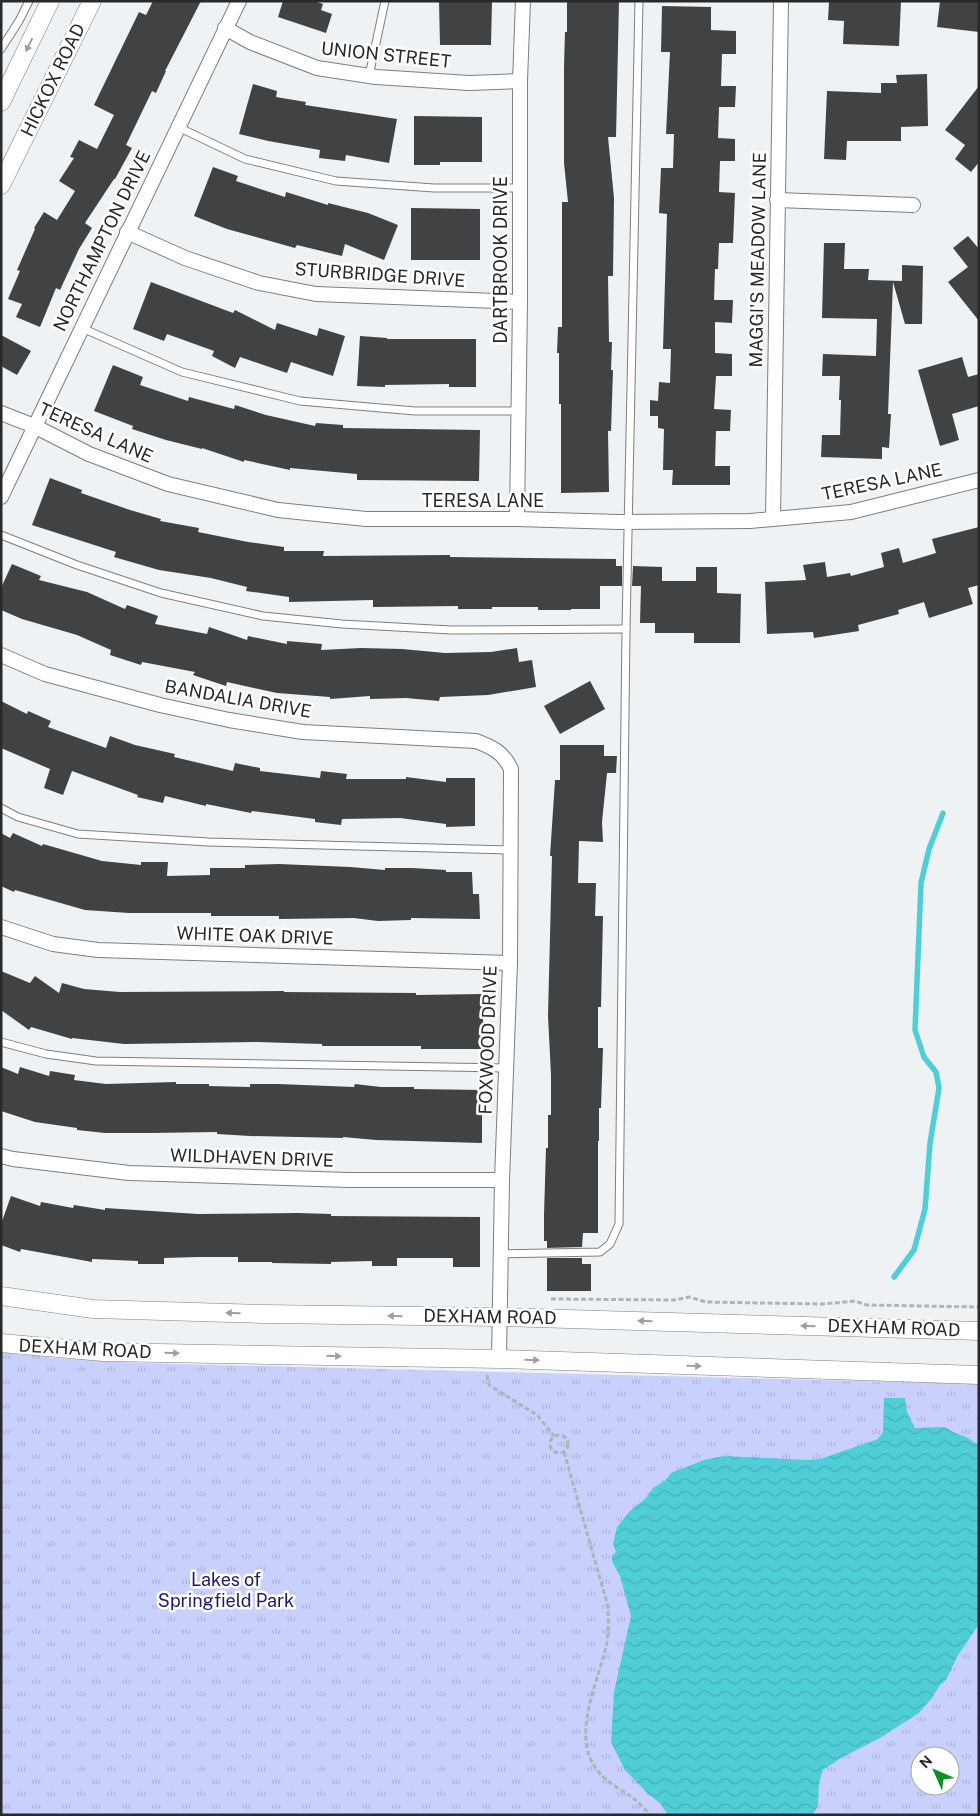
<svg xmlns="http://www.w3.org/2000/svg" width="980" height="1816" font-family="'Public Sans',sans-serif">
<defs>
<pattern id="park-tufts" width="24" height="20" patternUnits="userSpaceOnUse" patternTransform="scale(1.25)"><rect width="24" height="20" fill="#c9d0fc"/><path d="M3 7l-1-3M5 7V3M7 7l1-3M15 17l-1-3M17 17v-4M19 17l1-3" fill="none" stroke="#adb3d8"/></pattern>
<pattern id="water-waves" width="16" height="10" patternUnits="userSpaceOnUse" patternTransform="scale(1.25)"><rect width="16" height="10" fill="#4fced7"/><path d="M0 5q4-4 8 0t8 0" fill="none" stroke="#45b1b9"/></pattern>
</defs>
<rect width="100%" height="100%" fill="#eff2f4"/>
<!-- park -->
<path fill="url(#park-tufts)" fill-rule="evenodd" d="M1,1351L55,1358L140,1363L979,1384V1815H1ZM920,1756H950V1786H920Z"/>
<!-- water -->
<path fill="url(#water-waves)" d="M884,1398H905L907,1412L915,1428L945,1427L953,1432L966,1437L979,1445V1624L957,1657L946,1680L940,1685L932,1698L919,1713L880,1738L841,1758L823,1770L819,1782L818,1806L812,1815L667,1814L661,1804L646,1792L625,1770L611,1742L614,1692L631,1616L620,1576L612,1561V1556L616,1552L613,1544L617,1527L630,1511L646,1498L653,1488L666,1480L671,1473L704,1460L724,1456L808,1460L820,1459L878,1439L883,1432Z"/>
<g fill="none" stroke-linecap="round" stroke-linejoin="round">
<!-- stream -->
<path stroke="#4fced7" stroke-width="5.5" d="M894,1277L914,1250L925,1209L930,1143L939,1088L936,1072L924,1057L915,1030L921,883L929,849L943,813"/>
</g>
<!-- building -->
<g fill="#404243">
<path d="M153,1H201L165,71H166L156,93L152,91L126,145L132,148L115,179H114L85,223L92,228L79,249L60,290L56,288L40,327L16,317L22,304L8,299L20,271L17,270L35,229L34,228L44,212L57,220L75,191L59,181L74,158L70,157L79,140L97,149L114,115L94,105L139,12L146,15Z"/>
<path d="M283,1H314L323,4L321,10L332,14L326,33L278,17Z"/>
<path d="M439,1H492L491,45H440Z"/>
<path d="M567,1H619L616,137H608L614,198L613,276H608L609,342H612L611,370H613L611,431H608L609,492L561,493V404H559V353H557L558,327H562V202H568L564,163V67L565,32H567Z"/>
<path d="M829,1H901L899,46L843,44L844,21L828,20Z"/>
<path d="M940,1H979V32L937,27Z"/>
<path d="M662,6L711,7V30L736,31V54H722L721,86H736L735,107H719L718,138L735,139V161H720L719,192L735,193L733,243H719L718,269H715L714,300H733L732,323L715,322V353L732,354V376H716L714,409L731,410L730,431H716L715,466H730V485H672L673,470H663L664,429L658,428V416H650V400L658,401L659,382L670,383L671,349H663L667,214L659,213L661,168H673L674,134H666L670,52H661Z"/>
<path d="M927,74L928,126L901,127V141H847L846,160L824,159L827,91L881,93V83H897L896,75Z"/>
<path d="M253,84L277,91L276,97L306,102L305,105L397,119L389,163L346,155L345,161L319,158L320,150L268,141L239,134Z"/>
<path d="M979,86V162L971,172L955,159L965,145L945,130Z"/>
<path d="M414,116L482,117V162H440V165H414Z"/>
<path d="M213,167L238,176L236,181L285,197L286,192L328,205V203L368,213L398,225L384,260L345,244L342,256L297,245L295,248L227,229L194,216Z"/>
<path d="M411,208L480,209V260H411Z"/>
<path d="M968,236L979,249V321L948,282L968,267L953,248Z"/>
<path d="M824,243H845L844,269H869L868,280L902,281V265L923,266L922,324H905L893,282L888,414H891L889,448L882,447V459L821,457L822,435H840L841,400H839L840,376H822L823,354L876,356L877,319L822,318Z"/>
<path d="M151,282L233,313L235,310L275,330L277,323L317,336L319,328L345,336L333,376L291,362L287,373L240,357L235,368L212,356L214,351L167,334L164,341L133,329Z"/>
<path d="M1,335L31,351L17,375L1,366Z"/>
<path d="M360,336L387,338V339H476V387H449V384L385,385V387L357,386Z"/>
<path d="M962,357L968,377L979,374V406L952,414L959,440L940,446L918,370Z"/>
<path d="M113,365L143,377L140,385L188,401L189,397L234,409L235,405L266,415L315,426L316,423L343,425V428L480,430L479,481L357,480V474L290,468V470L244,460V462L202,448V449L166,440L132,429L133,426L94,411Z"/>
<path d="M50,478L82,490L81,493L130,510L161,519L160,521L199,528L198,532L248,542L284,547V551H324L323,556L450,555V557L616,559V566H622V586H600V609H571V610H538V607H492V609H458V606L373,607V600L289,602V597L246,591L247,587L211,578L159,570L114,557L116,552L32,525Z"/>
<path d="M979,527V585L968,588L973,604L929,618L924,602L898,610L899,614L858,625L859,631L814,638L813,632L767,634L765,582L806,580L803,565L825,562L827,577L850,573L851,576L884,567L881,553L899,548L903,563L936,553L932,539Z"/>
<path d="M12,564L41,576L39,580L87,592L125,609L127,605L158,616L155,624L207,634L209,627L247,640L248,636L287,644V641L322,644L321,650L361,648L402,649L445,653L491,652L517,648L519,662L532,660L536,687L488,695L440,697L439,701L406,698L370,699V696L330,699V697L277,693L227,682L226,686L193,675L195,672L142,662L141,665L110,655L111,650L77,635L22,619L1,610V588Z"/>
<path d="M633,566L662,567V581H696V567H717V593L741,594L740,643H694V633H655V623H640L641,586H632Z"/>
<path d="M590,681L605,709L560,734L544,706Z"/>
<path d="M1,701L27,714L28,711L51,721L48,727L106,748L110,736L135,745L175,754L174,757L233,771L235,763L260,768V771L320,778L321,771L347,774L346,779H406V777L446,782V778H475V826L446,827V824L400,818L342,819L341,825L315,822V819L252,811L251,813L206,804V806L165,796L163,803L137,797L138,795L72,771L63,795L44,788L50,769L1,748Z"/>
<path d="M560,745H604V756H617L616,773H607L602,822L603,842L579,841L578,883H596L595,916H603L601,1007H598V1048H603L601,1108H599V1141H598V1233H583L582,1247L547,1248V1241H544V1215L546,1148H548V1115H551V1075L548,1016L552,856H550L555,780H560Z"/>
<path d="M1,833L10,838L13,833L42,846L43,844L102,861L141,865V862H168L167,876L210,875V868H245V865L279,864L350,867L385,870V868H412L446,870V872H472L473,894H479L480,919L411,918V920L378,921L354,918L279,919V916H211V913H129L85,910L15,890L14,892L1,886Z"/>
<path d="M1,971L30,983L35,976L59,993L62,983L84,989L120,992L284,991V992L416,993V995L483,994V1049H421V1046H322V1044L257,1042L124,1044L72,1038V1039L31,1027L29,1030L1,1010Z"/>
<path d="M1,1067L18,1074L20,1067L49,1076L50,1071L75,1075L74,1080L106,1084L176,1082V1084H209V1086L250,1087V1084H278L354,1087L355,1084L381,1087H414V1089L482,1090V1143L376,1140L343,1137V1138L250,1136L217,1134V1132L149,1133H105L77,1130V1128L35,1122L1,1111Z"/>
<path d="M11,1196L40,1206L41,1202L73,1208L74,1205L105,1210V1208L198,1214L298,1213L331,1214V1216L480,1217V1267H453V1258H397V1266H372V1261L331,1262V1264L272,1263V1262H238V1257H198L164,1258V1264H138V1261L92,1259V1262L21,1249L20,1252L1,1245V1224Z"/>
<path d="M547,1258H582V1264H591V1291H547Z"/>
</g>
<g fill="none" stroke-linecap="round" stroke-linejoin="round">
<defs>
<g id="service">
<path d="M1,49L19,21L29,1"/>
<path d="M369,76L385,1"/>
<path d="M178,127L245,159L336,181L434,188H520"/>
<path d="M82,328L182,372L300,401L415,411H518"/>
<path d="M1,535L77,565L161,593L263,616L342,624L451,630L626,629"/>
<path d="M1,808L18,817L78,834L208,842L510,850"/>
<path d="M1,1042L46,1054L96,1061L506,1068"/>
<path d="M501,1254L600,1252L610,1244L619,1224L626,629L639,1"/>
</g>
<g id="minor">
<path d="M225,28L250,42L317,68L376,77L469,83L520,81"/>
<path d="M777,200L913,205"/>
<path d="M127,232L185,258L259,283L316,294L520,302"/>
<path d="M1,413L34,426L89,454L168,484L278,510L366,519H517L619,522L750,521L851,512L979,480"/>
<path d="M1,497L239,1"/>
<path d="M517,519L520,302V81L523,1"/>
<path d="M773,519L781,1"/>
<path d="M1,655L45,674L160,705L229,720L303,732L476,741C492,747 503,752 511,769L510,963L502,1180L499,1359"/>
<path d="M1,927L53,944L98,950L510,963"/>
<path d="M1,1156L13,1159L129,1173L349,1180H502"/>
</g>
<g id="tertiary">
<path d="M1,102L50,1"/>
<path d="M1,185L92,1"/>
<path d="M1,1296L93,1309L263,1314L500,1317L979,1331"/>
<path d="M1,1343L103,1352L499,1359L979,1375"/>
</g>
</defs>
<!-- service casing -->
<use href="#service" stroke="#7c7f81" stroke-width="9"/>
<!-- minor casing -->
<use href="#minor" stroke="#7c7f81" stroke-width="16"/>
<!-- tertiary casing -->
<use href="#tertiary" stroke="#7c7f81" stroke-width="19"/>
<!-- path -->
<g stroke="#b1b4b6" stroke-width="3" stroke-dasharray="5 2.5" stroke-linecap="butt">
<path d="M551,1299L675,1300L689,1297L706,1302L823,1304L855,1301L867,1305L979,1307"/>
<path d="M487,1375L489,1385L537,1415L554,1436"/>
<circle cx="559" cy="1444" r="9"/>
<path d="M564,1452L607,1603C609,1616 609,1629 607,1642C600,1678 571,1733 595,1767C604,1781 620,1789 633,1798C639,1803 645,1809 650,1815"/>
</g>
<!-- service -->
<use href="#service" stroke="#fff" stroke-width="7"/>
<!-- minor -->
<use href="#minor" stroke="#fff" stroke-width="14"/>
<!-- tertiary -->
<use href="#tertiary" stroke="#fff" stroke-width="18"/>
</g>
<!-- one-way arrows -->
<defs><path id="oneway-solid" d="M-6-.8H1V-3.2L6.5 0L1 3.2V.8H-6Z" transform="scale(1.25)"/></defs>
<g fill="#9e9f9f">
<use href="#oneway-solid" transform="translate(29 45) rotate(116)"/>
<use href="#oneway-solid" transform="translate(233 1313) rotate(-178)"/>
<use href="#oneway-solid" transform="translate(395 1316) rotate(-179)"/>
<use href="#oneway-solid" transform="translate(645 1321) rotate(-178)"/>
<use href="#oneway-solid" transform="translate(808 1326) rotate(-178)"/>
<use href="#oneway-solid" transform="translate(172 1353) rotate(1)"/>
<use href="#oneway-solid" transform="translate(334 1356) rotate(1)"/>
<use href="#oneway-solid" transform="translate(532 1360) rotate(2)"/>
<use href="#oneway-solid" transform="translate(694 1366) rotate(2)"/>
</g>
<g text-anchor="middle" stroke-width="5" stroke-linejoin="round" paint-order="stroke">
<!-- street labels -->
<g font-size="18" fill="#28292a" stroke="#fff">
<text transform="translate(386 55) rotate(6)" y="6">UNION STREET</text>
<text transform="translate(53 80) rotate(-64)" y="6">HICKOX ROAD</text>
<text transform="translate(102 241) rotate(-64)" y="6">NORTHAMPTON DRIVE</text>
<text transform="translate(501 260) rotate(-90)" y="6">DARTBROOK DRIVE</text>
<text transform="translate(758 260) rotate(-89)" y="6">MAGGI'S MEADOW LANE</text>
<text transform="translate(380 275) rotate(4)" y="6">STURBRIDGE DRIVE</text>
<text transform="translate(96 433) rotate(24)" y="6">TERESA LANE</text>
<text transform="translate(882 482) rotate(-12)" y="6">TERESA LANE</text>
<text x="483" y="507">TERESA LANE</text>
<text transform="translate(238 699) rotate(10)" y="6">BANDALIA DRIVE</text>
<text transform="translate(255 936) rotate(2)" y="6">WHITE OAK DRIVE</text>
<text transform="translate(488 1040) rotate(-88)" y="6">FOXWOOD DRIVE</text>
<text transform="translate(252 1158) rotate(2)" y="6">WILDHAVEN DRIVE</text>
<text transform="translate(490 1317) rotate(1)" y="6">DEXHAM ROAD</text>
<text transform="translate(894 1328) rotate(2)" y="6">DEXHAM ROAD</text>
<text transform="translate(85 1349) rotate(3)" y="6">DEXHAM ROAD</text>
</g>
<!-- park labels -->
<g font-size="18" fill="#22166d" stroke="#fff">
<text x="226" y="1586">Lakes of<tspan x="226" dy="21">Springfield Park</tspan></text>
</g>
</g>
<!-- border -->
<rect width="980" height="1816" fill="none" stroke="#28292a" stroke-width="5"/>
<!-- north arrow -->
<g transform="translate(935 1771) rotate(315)"><circle r="24" fill="#ffffff" stroke="#a9a9aa"/>
<path d="M0-4L9 19L0 12L-9 19Z" fill="#0c9123"/>
<text y="-8" font-size="14" font-weight="bold" text-anchor="middle" fill="#28292a">N</text>
</g>
</svg>
